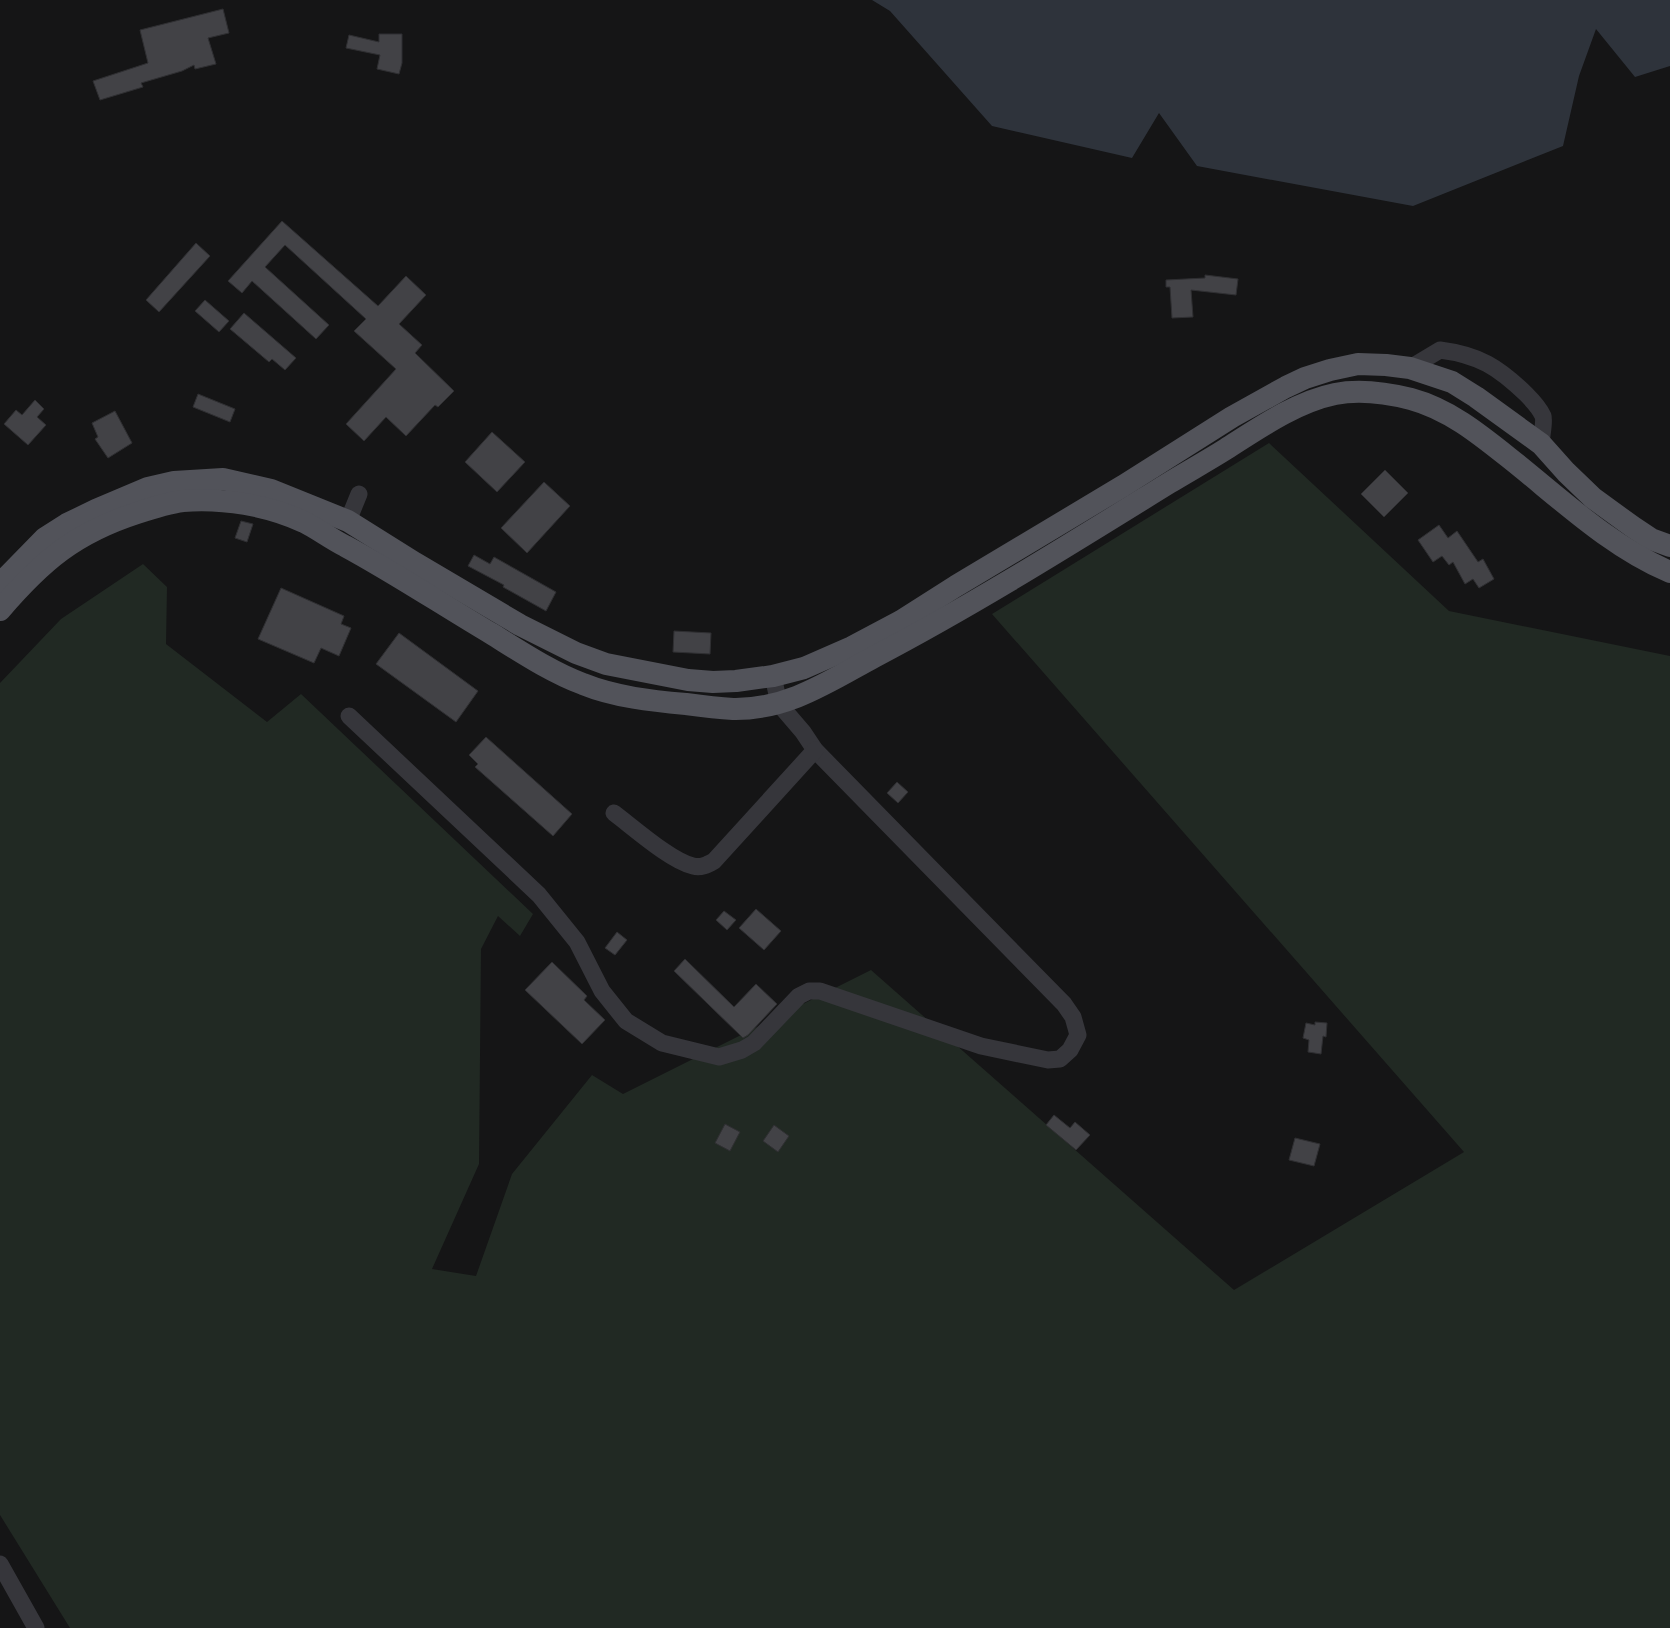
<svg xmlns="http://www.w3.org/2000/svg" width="1670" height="1628" font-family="'PT Sans Narrow',sans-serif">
<rect width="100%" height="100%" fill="#151516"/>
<!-- green -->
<path fill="#212923" d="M1269,443L1449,611L1670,656V1628H70L0,1515V683L61,619L143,564L167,587L166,644L267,722L301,694L533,914L520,936L498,916L481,949L479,1164L432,1269L476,1276L512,1174L592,1075L623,1094L871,970L1234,1290L1464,1152L992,614Z"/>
<!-- water -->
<path fill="#2e333b" d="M872,0H1670V66L1635,77L1596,29L1579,76L1563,146L1413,206L1197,166L1159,113L1132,158L992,126L890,11Z"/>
<!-- building -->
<g fill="#424246" stroke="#2f2f32">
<path d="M223,9L229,33L208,38L216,64L195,69L194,65L182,71L141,83L143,87L100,100L93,81L148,63L140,30Z"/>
<path d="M379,34H402V63L399,74L377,69L380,55L346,48L349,35L379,42Z"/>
<path d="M282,221L378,306L406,276L426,295L399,324L422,345L415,353L454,391L438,407L435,405L406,436L386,417L364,441L346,424L396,369L354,331L366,319L285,245L265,267L329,325L316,339L252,281L242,293L228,281Z"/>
<path d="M196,243L210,256L159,312L146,300Z"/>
<path d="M1205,275L1238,279L1236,295L1191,290L1193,317L1172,318L1170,287H1166V280L1205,278Z"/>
<path d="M205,300L229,321L219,332L195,311Z"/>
<path d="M244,313L296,358L285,370L272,359L269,362L230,329Z"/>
<path d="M198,394L235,409L230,422L193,407Z"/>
<path d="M35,400L44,409L37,417L46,425L28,445L4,424L16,410L22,415Z"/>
<path d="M115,411L132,443L108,458L95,439L98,437L92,423Z"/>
<path d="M492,432L525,462L497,492L465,462Z"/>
<path d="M1385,470L1408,493L1384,517L1361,494Z"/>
<path d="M544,482L570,506L527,553L501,528Z"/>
<path d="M241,521L253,524L247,542L235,538Z"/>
<path d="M1439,525L1448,538L1457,531L1478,562L1483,559L1494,579L1479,588L1473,579L1465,584L1453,562L1449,565L1442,556L1433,562L1418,540Z"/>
<path d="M474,555L490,564L494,557L556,592L546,611L503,587L504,585L468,566Z"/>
<path d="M281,588L344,616L341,624L351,628L339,656L321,648L314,663L258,639Z"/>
<path d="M674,631L711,633L710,654L673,652Z"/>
<path d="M399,633L478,691L456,722L376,664Z"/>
<path d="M486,737L572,814L553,836L475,767L478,764L469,755Z"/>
<path d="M897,782L908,792L898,803L887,793Z"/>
<path d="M756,909L781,931L764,950L739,928Z"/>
<path d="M724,911L736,920L727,930L716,920Z"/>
<path d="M617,932L627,940L615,955L605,948Z"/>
<path d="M685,959L734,1007L756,984L777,1004L748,1035L743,1038L674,971Z"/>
<path d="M552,962L587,996L584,1000L605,1020L582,1044L525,990Z"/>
<path d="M1315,1022L1327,1023L1326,1037L1323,1036L1321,1054L1308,1052L1309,1040L1303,1038L1306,1023L1315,1025Z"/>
<path d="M1054,1115L1070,1128L1075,1122L1090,1135L1076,1150L1046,1125Z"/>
<path d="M725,1124L740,1132L730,1151L715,1143Z"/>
<path d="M774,1125L789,1136L778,1152L763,1141Z"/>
<path d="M1295,1138L1320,1144L1314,1166L1289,1160Z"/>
</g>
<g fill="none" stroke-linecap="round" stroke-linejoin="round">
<!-- minor -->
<g stroke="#36363b" stroke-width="17">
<path d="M1410,368L1440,350C1479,355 1498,367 1526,394C1532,400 1540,409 1543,416C1545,422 1541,438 1541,444"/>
<path d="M348,521L359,494"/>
<path d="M349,716L539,895L577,942L602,991L626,1021L662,1043L719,1057L742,1050L754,1043L799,996L809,991H820L981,1046L1048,1060L1060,1059L1070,1050L1078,1035L1073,1017L1064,1004L815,750L803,732L779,704L773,676"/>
<path d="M614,813C634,828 671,861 693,866C701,868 707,865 714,861L815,750"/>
<path d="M0,1564L36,1628"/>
</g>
<!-- major -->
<g stroke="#52535a" stroke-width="22">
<path d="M0,584L45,538L67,524L96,510L148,488L174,482L223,479L271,490L348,521L415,563L520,625L576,653L606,664L688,680L713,682L736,681L773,676L804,668L852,647L901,621L956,586L1123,486L1232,417L1286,387L1305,378L1330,370L1358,364L1386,365L1410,368L1452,382L1476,397L1541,444L1566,472L1593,498L1633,527L1651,539L1670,546"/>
<path d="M0,610C42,561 75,533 137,513C152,508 167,503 183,501C223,498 268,505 304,522C318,529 331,539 345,546C395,573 443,605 492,634C521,652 551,672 583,684C615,697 652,701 686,704C701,706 717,708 733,709C787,710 828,682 874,657C975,604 1072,543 1169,483C1187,472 1207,461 1226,449C1259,428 1296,402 1335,394C1360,389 1387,393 1411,399C1448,409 1478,433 1508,457C1560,498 1609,546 1670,572"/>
</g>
</g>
</svg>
